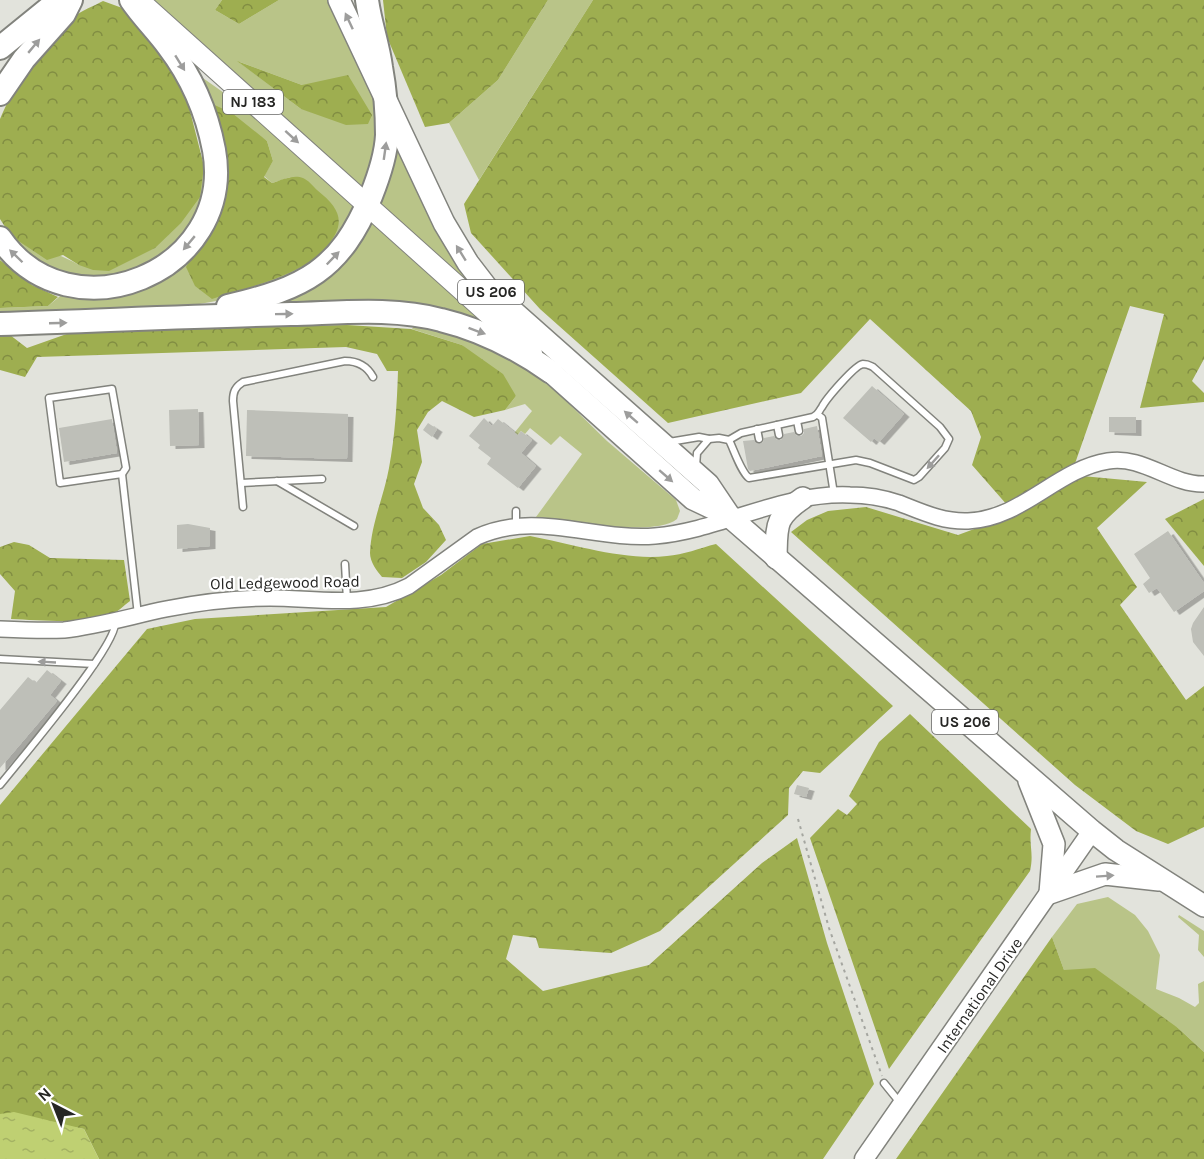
<svg xmlns="http://www.w3.org/2000/svg" width="1204" height="1159" font-family="Karla,sans-serif">
<defs>
<pattern id="forest-crowns" width="20" height="18" patternUnits="userSpaceOnUse" patternTransform="scale(1.5)"><rect width="20" height="18" fill="#9eae50"/><path d="M2 6a3 3 0 1 1 6 0M12 15a3 3 0 1 1 6 0" fill="none" stroke="#818d42"/></pattern>
<pattern id="water-ripples" width="26" height="14" patternUnits="userSpaceOnUse" patternTransform="scale(1.5)"><rect width="26" height="14" fill="#bfd072"/><path d="M2 4q2-2 4 0t4 0M15 11q2-2 4 0t4 0" fill="none" stroke="#a4b263"/></pattern>
<filter id="shadow"><feDropShadow dx="5.5" dy="3" stdDeviation="0" flood-color="#0004"/></filter>
</defs>
<rect width="100%" height="100%" fill="#e2e3dc"/>
<!-- grass -->
<g fill="#b9c488" fill-rule="evenodd">
<path d="M150,0H222L215,10L239,24L279,0H329L373,91L380,130L365,190ZM240,62L302,85L301,109L240,63Z"/>
<path d="M548,0H593L479,180L449,123L498,80Z"/>
<path d="M200,76L254,114L356,205L351,222L306,271L227,299L172,309L0,315V308L48,306L64,293L102,295L291,177L272,183L264,176L273,161L267,141L208,102Z"/>
<path d="M392,133L479,293L377,202Z"/>
<path d="M204,166L207,191L186,236L149,268L88,280L44,266L11,236C33,248 57,252 79,265Z"/>
<path d="M368,218L491,326L267,306Z"/>
<path d="M416,323L447,329L513,360L556,391L607,441L676,500L680,511L677,519C656,537 564,522 536,517L582,454L560,436L551,445L530,428L525,434L521,431L510,444L507,442L532,411L525,404L505,410L516,396L462,345L412,329Z"/>
<path d="M1108,897L1135,915L1148,931L1160,955L1156,989L1179,998L1195,1007L1199,1003L1198,984L1204,981V1052L1178,1028L1064,970L1052,937L1077,904Z"/>
<path d="M1179,915L1204,931V957L1198,950L1199,935L1178,917Z"/>
</g>
<!-- forest -->
<g fill="url(#forest-crowns)">
<path d="M222,0H279L239,24L215,10Z"/>
<path d="M383,0H548L498,80L449,123L425,127L387,37Z"/>
<path d="M593,0H1204V359L1192,381L1204,393V402L1140,408L1164,314L1130,306L1071,475L1147,482L1097,528L1137,587L1120,605L1186,700L1204,686V827L1168,844L1136,831L1075,785L791,532L807,520L828,511L866,507L958,535L1015,514L972,465L981,437L971,411L870,319L801,393L668,423L540,309L471,233L464,204Z"/>
<path d="M103,1L125,9L154,40L187,99L204,166L200,197L181,223L155,248L109,271L93,270L79,265L63,255L47,260L11,236L0,219V119C16,81 43,45 74,17C82,10 94,6 103,1Z"/>
<path d="M237,61L302,85L348,75L372,115L368,124L346,125L301,109Z"/>
<path d="M208,102L232,113L267,141L273,161L264,177L272,183C281,180 294,174 303,178C308,180 313,186 317,190C342,210 347,224 324,250C302,275 243,289 212,299L195,286L186,267L202,238Z"/>
<path d="M0,260L32,285L58,297L48,306L0,308Z"/>
<path d="M347,325L411,329L462,345L503,374L516,396L505,410L474,417L442,401L428,412L417,430L422,462L414,484L423,508L439,525L446,540L426,562L402,578L382,577C377,571 370,562 370,553C371,524 384,496 389,468C395,436 397,404 398,371H387L377,354L346,347L37,357L25,377L0,370V335H10L27,348L78,330Z"/>
<path d="M1204,499V566L1165,519Z"/>
<path d="M530,536C573,544 624,561 667,556C683,555 700,548 716,544L893,706L820,773L803,771L789,788L788,815L660,931L611,953L539,948L536,938L513,935L506,959L543,991L649,965L762,863L797,838L827,943L874,1084L823,1159H99L84,1129L0,1114V805L147,629L195,619L386,607L441,575L482,544Z"/>
<path d="M14,542L29,545L50,558L124,560L130,601C124,605 118,612 111,615C85,625 39,620 11,619L15,591L0,574V547Z"/>
<path d="M910,714L1031,829C1029,846 1034,854 1030,871L889,1069L810,838L838,809L847,815L857,804L849,796L879,742Z"/>
<path d="M1052,937L1064,970L1095,968L1178,1028L1204,1052V1159H896Z"/>
</g>
<!-- water -->
<path fill="url(#water-ripples)" d="M14,1112L84,1129L99,1159H0V1114Z"/>
<!-- building -->
<g fill="#bebfb8" filter="url(#shadow)">
<path d="M872,386L904,414L879,442L874,438L871,442L843,418Z"/>
<path d="M198,409L199,445L170,446L169,410Z"/>
<path d="M247,410L348,414L347,459L246,456Z"/>
<path d="M1109,417H1136V433L1109,432Z"/>
<path d="M484,418L492,426L498,419L518,435L521,431L532,440L521,453L536,466L518,488L487,464L491,458L478,448L480,445L469,436Z"/>
<path d="M112,419L117,453L64,462L59,428Z"/>
<path d="M428,423L437,429L432,437L423,430Z"/>
<path d="M817,426L822,456L750,471L748,469L743,441L754,440L759,444L763,442L764,438L774,436L777,440H781L784,434L794,432L797,436H801L804,433V429Z"/>
<path d="M188,524L210,528V546L177,549V525Z"/>
<path d="M1168,531L1204,583V591L1174,612L1157,588L1149,593L1143,584L1150,578L1134,554Z"/>
<path d="M1204,607V656L1193,642L1191,629L1193,623Z"/>
<path d="M47,670L61,681L50,695L57,701L0,768V710L28,677L36,683Z"/>
<path d="M797,785L809,788L806,797L794,794Z"/>
</g>
<g fill="none" stroke-linecap="round" stroke-linejoin="round">
<defs>
<g id="service">
<path d="M112,389L126,468L122,474L60,483L49,398Z"/>
<path d="M818,415L822,418L834,494"/>
<path d="M797,421L799,431"/>
<path d="M777,425L779,435"/>
<path d="M757,429L759,439"/>
<path d="M709,439L719,438L729,440L741,433L813,417C819,414 818,412 822,407C826,399 855,365 863,364C868,364 869,365 873,367L940,427L949,439L945,448L919,477L914,480L870,463L856,460L749,478C741,472 734,450 729,440"/>
<path d="M669,442L699,437L709,439L697,453L696,466"/>
<path d="M122,474L138,615"/>
<path d="M277,481L354,526"/>
<path d="M241,483L322,479"/>
<path d="M243,507L233,401C233,392 235,387 243,382L345,361C358,361 367,366 373,377"/>
<path d="M516,511V525"/>
<path d="M345,564L347,600"/>
<path d="M0,659L94,664"/>
<path d="M0,785C19,761 119,644 115,622"/>
<path d="M884,1083L901,1104"/>
</g>
<path id="tertiary" d="M0,629C21,630 43,631 64,630C99,626 132,616 166,609C201,602 235,598 270,598C316,598 365,609 409,586L477,537C535,510 595,541 655,536C722,530 782,492 850,495C866,495 884,498 899,503C922,512 943,522 968,521C1022,519 1057,469 1108,461C1143,455 1171,485 1204,484"/>
<path id="secondary" d="M864,1159L1092,831"/>
<path id="primary" d="M143,4L532,353"/>
<g id="trunk">
<path d="M339,0L444,223L468,263L488,289L708,484L731,518L1092,831L1116,850L1204,906"/>
<path d="M551,372L693,499L731,517"/>
<path d="M776,558C777,525 774,518 803,498"/>
<path d="M1029,781L1054,844L1050,893L1105,874L1159,880"/>
</g>
<g id="motorway">
<path d="M0,48L59,0"/>
<path d="M0,94L24,59L64,14L71,0"/>
<path d="M0,238C70,340 236,272 214,150C207,113 191,76 168,46C156,30 142,16 131,0"/>
<path d="M228,306C304,288 340,271 371,196C379,176 386,156 387,135C387,113 385,89 381,67C378,44 370,23 367,0"/>
<path d="M0,324C97,321 194,316 291,314C340,313 393,307 441,320C482,330 517,348 551,372"/>
</g>
</defs>
<!-- service casing -->
<use href="#service" stroke="#82837d" stroke-width="9"/>
<!-- tertiary casing -->
<use href="#tertiary" stroke="#82837d" stroke-width="18"/>
<!-- secondary casing -->
<use href="#secondary" stroke="#82837d" stroke-width="21"/>
<!-- primary casing -->
<use href="#primary" stroke="#82837d" stroke-width="22"/>
<!-- trunk casing -->
<use href="#trunk" stroke="#82837d" stroke-width="24"/>
<!-- motorway casing -->
<use href="#motorway" stroke="#82837d" stroke-width="26"/>
<!-- path -->
<path stroke="#a5a6a0" stroke-width="2" stroke-dasharray="3 4.5" stroke-linecap="butt" d="M798,819L829,928L882,1076"/>
<!-- service -->
<use href="#service" stroke="#fff" stroke-width="6"/>
<!-- tertiary -->
<use href="#tertiary" stroke="#fff" stroke-width="15"/>
<!-- secondary -->
<use href="#secondary" stroke="#fff" stroke-width="18"/>
<!-- primary -->
<use href="#primary" stroke="#fff" stroke-width="20"/>
<!-- trunk -->
<use href="#trunk" stroke="#fff" stroke-width="21"/>
<!-- motorway -->
<use href="#motorway" stroke="#fff" stroke-width="22"/>
</g>
<!-- one-way arrows -->
<defs><path id="oneway-solid" d="M-6-.8H1V-3.2L6.5 0L1 3.2V.8H-6Z" transform="scale(1.5)"/></defs>
<g fill="#9d9d9c">
<use href="#oneway-solid" transform="translate(349 21) rotate(-115)"/>
<use href="#oneway-solid" transform="translate(34 46) rotate(-50)"/>
<use href="#oneway-solid" transform="translate(180 63) rotate(58)"/>
<use href="#oneway-solid" transform="translate(292 137) rotate(42)"/>
<use href="#oneway-solid" transform="translate(385 151) rotate(-82)"/>
<use href="#oneway-solid" transform="translate(189 243) rotate(130)"/>
<use href="#oneway-solid" transform="translate(461 253) rotate(-122)"/>
<use href="#oneway-solid" transform="translate(16 256) rotate(-136)"/>
<use href="#oneway-solid" transform="translate(333 258) rotate(-46)"/>
<use href="#oneway-solid" transform="translate(284 314) rotate(-1)"/>
<use href="#oneway-solid" transform="translate(58 323) rotate(-2)"/>
<use href="#oneway-solid" transform="translate(477 331) rotate(20)"/>
<use href="#oneway-solid" transform="translate(631 417) rotate(-139)"/>
<use href="#oneway-solid" transform="translate(933 462) rotate(132)"/>
<use href="#oneway-solid" transform="translate(666 476) rotate(41)"/>
<use href="#oneway-solid" transform="translate(47 662) rotate(-177)"/>
<use href="#oneway-solid" transform="translate(1105 876) rotate(-4)"/>
</g>
<g text-anchor="middle" stroke-width="4.5" stroke-linejoin="round" paint-order="stroke">
<!-- shield labels -->
<g fill="#fff" stroke="#676766" stroke-width="1.5">
<rect x="223" y="90" width="60" height="24" rx="4.5"/>
<rect x="458" y="280" width="66" height="24" rx="4.5"/>
<rect x="932" y="710" width="66" height="24" rx="4.5"/>
</g>
<g font-size="15" font-weight="bold" fill="#262624">
<text x="253" y="107">NJ 183</text>
<text x="491" y="297">US 206</text>
<text x="965" y="727">US 206</text>
</g>
<!-- street labels -->
<g font-size="16" fill="#262624" stroke="#fff">
<text transform="translate(285 582) rotate(-1)" y="6">Old Ledgewood Road</text>
<text transform="translate(979 995) rotate(-55)" y="6">International Drive</text>
</g>
</g>
<!-- north arrow -->
<g transform="translate(54 1105) rotate(318)" stroke="#ffffff" stroke-width="4.5" paint-order="stroke">
<path d="M0-4.5L10 22L0 15L-10 22Z" fill="#262624"/>
<text y="-9" font-size="16" font-weight="bold" text-anchor="middle" fill="#262624">N</text>
</g>
</svg>
